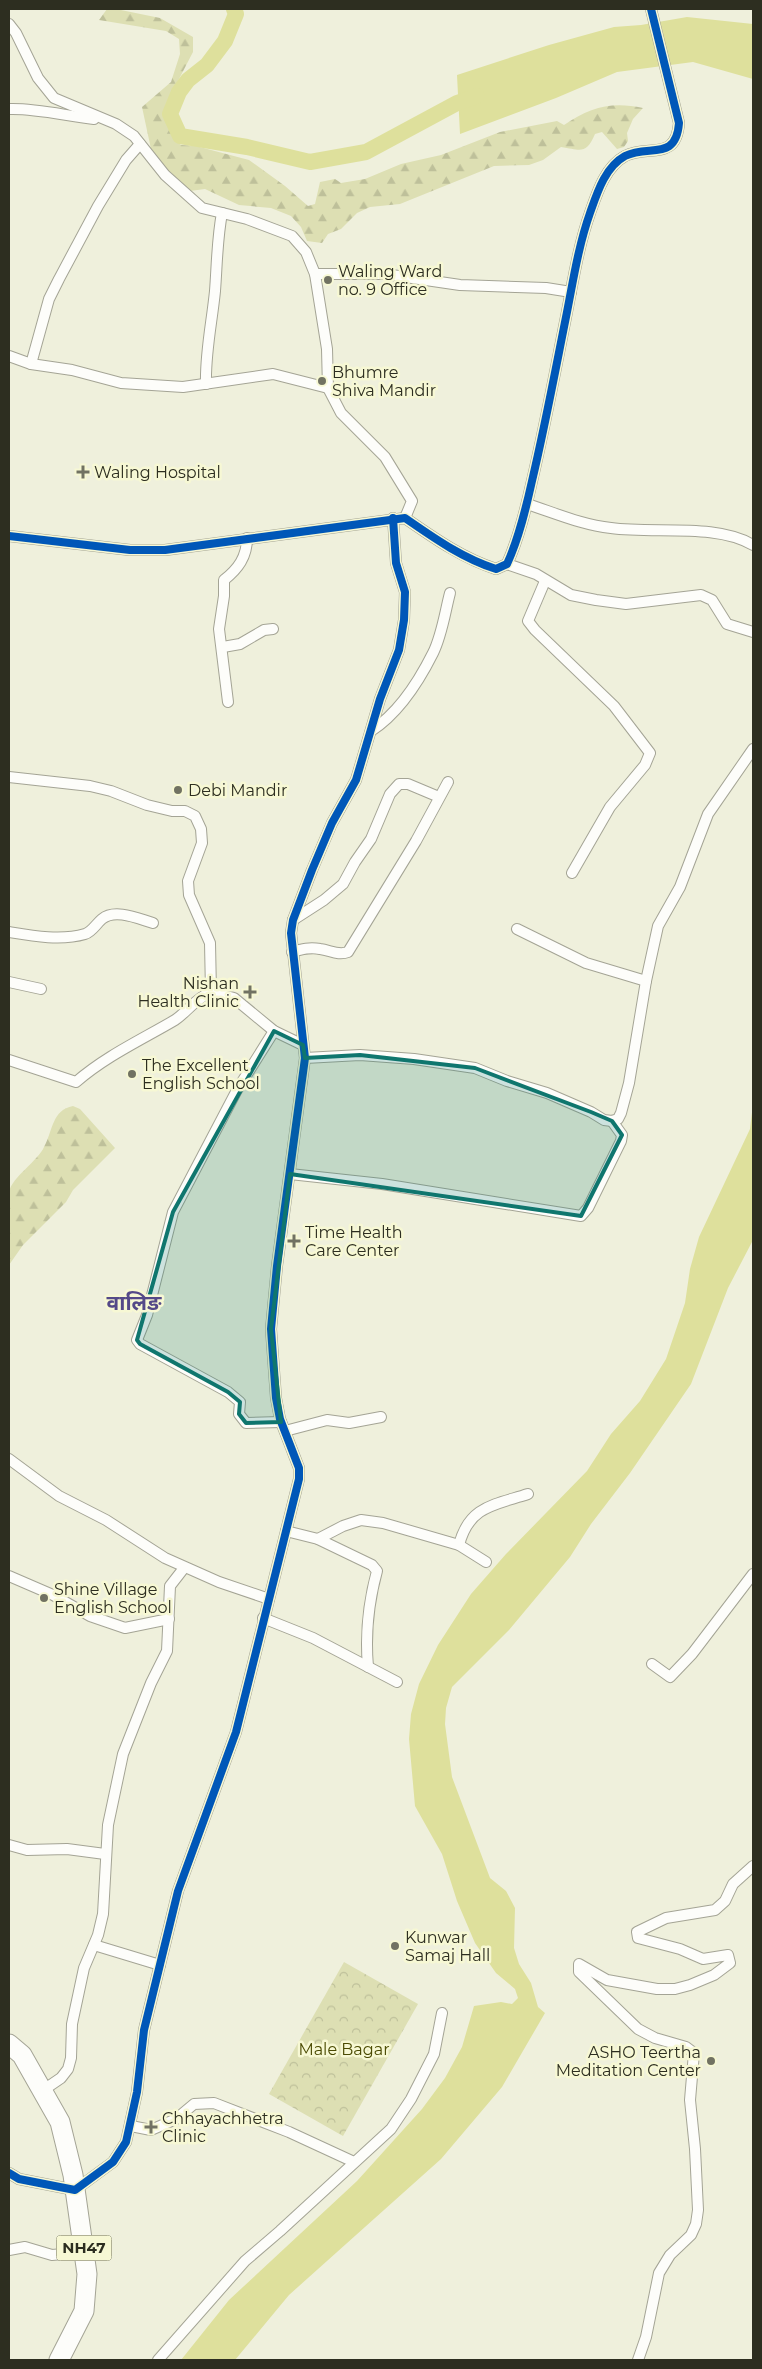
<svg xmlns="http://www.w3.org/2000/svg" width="762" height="2369" font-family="Montserrat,'Noto Sans Devanagari',sans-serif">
<defs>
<pattern id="forest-firs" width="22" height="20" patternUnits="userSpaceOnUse" patternTransform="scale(1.25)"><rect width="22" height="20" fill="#dddfb3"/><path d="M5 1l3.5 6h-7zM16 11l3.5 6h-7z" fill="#bec09a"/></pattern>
<pattern id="park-crowns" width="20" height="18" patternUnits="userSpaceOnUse" patternTransform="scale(1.25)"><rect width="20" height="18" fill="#dddfb3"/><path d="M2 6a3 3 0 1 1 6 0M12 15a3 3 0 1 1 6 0" fill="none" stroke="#bec09a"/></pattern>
</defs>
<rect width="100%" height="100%" fill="#eff0dc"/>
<!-- forest -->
<g fill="url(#forest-firs)">
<path d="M107,9H116L160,18L193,37V52L166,104V120L175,141L181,145L196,146L249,160L285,186L308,206L315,204L320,182L335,179L341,183L365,179L401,164L441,155L500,132L557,121L564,125C590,107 612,101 643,108L633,119L627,133L628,141L624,147L617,149L602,132L595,134C586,155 581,150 561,147L543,160L529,165L494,166L400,204L370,207L357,213L341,229L328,234L322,243L307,241L301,227L291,216L271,208L239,205L205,189L190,191L177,184L151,149L142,107L171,82L180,54L179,39L166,31L99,20Z"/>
<path d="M73,1106L80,1109L115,1148L73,1190L66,1202L23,1245L9,1265C9,1245 5,1210 9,1192C12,1177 38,1161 44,1147C53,1130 52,1110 73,1106Z"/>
</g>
<!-- park -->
<path fill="url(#park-crowns)" d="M344,1962L418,2004L343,2136L269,2094Z"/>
<!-- water -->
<g fill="#dee09c">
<path d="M687,17L753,24V79L693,62L617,72L556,98L460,134L457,75L549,45L614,27L641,25Z"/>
<path d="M753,1104V1240L728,1288L691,1384L630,1473L591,1524L570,1557L509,1630L452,1687L446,1708L445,1724L452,1777L490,1878L506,1891L515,1908L514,1948L519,1964L531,1983L538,2007L545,2013L502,2087L441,2159L289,2295L235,2360H181L229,2300L357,2181L422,2109L445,2078L462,2047L474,2006L501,2002L512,2004L518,1998L515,1989L496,1973L475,1943L457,1901L442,1854L415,1806L409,1739L411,1714L419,1684L438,1645L471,1594L506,1554L587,1471L611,1434L640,1401L666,1359L685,1303L690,1269L699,1237L750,1129Z"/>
</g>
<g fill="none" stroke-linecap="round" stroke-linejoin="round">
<!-- river -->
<path stroke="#dee09c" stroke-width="16" d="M234,9L236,14L225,41L207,65L188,80L179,92L170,114L180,136L247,147L310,162L366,152L457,103L477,96"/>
<defs>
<g id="street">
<path d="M9,24L16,33L38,78L54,98L116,124L134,136L165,175L202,208L247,219L292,236L306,252L315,274L327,349L328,388L341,413L385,457L412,501L405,518"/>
<path d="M9,109C37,108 66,116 94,119"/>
<path d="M315,274H385L460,285L546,288L571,292"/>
<path d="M9,356L31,364L72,370L121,383L183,387L273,374L328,388"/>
<path d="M31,364L49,299L59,279L98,206L126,160L140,144"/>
<path d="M206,384C205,353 212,322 215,291C217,265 217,239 222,213"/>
<path d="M527,504C555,513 582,525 611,528C654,534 717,523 753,545"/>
<path d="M9,536L130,550H165L405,518C434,538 462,558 496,569L507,564C519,538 526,508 532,481C545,426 555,372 566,317C573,282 578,247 590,213C597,193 605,167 625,156C649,144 676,162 679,123L651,9"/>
<path d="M507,564L536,574L571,595L596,600L626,604L701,595L712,600L727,624L753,632"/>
<path d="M545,581L528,621L535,630L614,706L650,753L645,765L610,807L572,873"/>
<path d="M223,647L240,644L264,630L273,629"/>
<path d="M228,702L219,629L224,596V580C238,569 247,557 247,538"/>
<path d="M371,731C399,713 418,683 433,653C442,635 445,612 450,593"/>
<path d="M9,777L90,786L111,791L147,805L172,811H185L195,816L201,829L202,843L188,881L189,895L210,943L211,992L234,998L274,1031L303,1045"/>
<path d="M293,920L324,900L343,884L355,862L371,839L390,794L399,784H408L439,797"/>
<path d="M517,929L586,963L646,981"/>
<path d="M9,932C33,936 61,941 85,934C92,932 96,924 102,919C115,908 139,919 153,923"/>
<path d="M292,952C302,949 310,947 320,949C330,950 338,956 348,952L416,841L448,782"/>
<path d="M9,982L41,989"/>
<path d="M274,1031L237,1090L173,1212L147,1315L137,1340L140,1344L228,1392L240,1402L239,1414L246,1423L281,1422"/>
<path d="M305,1058L360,1055L414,1059L475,1068L507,1081L547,1093L591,1112L604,1120L612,1121L618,1119L621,1113L629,1083L646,981L658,926L680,887L708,814L753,749"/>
<path d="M9,1060L76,1082C106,1056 141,1040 175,1020C188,1011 196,998 211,992"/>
<path d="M290,1174L382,1184L581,1216L588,1208L621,1141L622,1135L612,1121"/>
<path d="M285,1431L327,1420L349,1423L381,1417"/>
<path d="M9,1459L59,1496L106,1520L165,1558L219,1582L269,1599"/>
<path d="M286,1531L318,1539L372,1565L377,1571C368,1604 365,1633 368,1667"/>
<path d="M318,1539L343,1526L361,1520L383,1523L459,1545L486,1562"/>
<path d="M459,1545C469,1506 494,1505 528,1494"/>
<path d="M9,1576L53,1595L90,1616L125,1628L169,1619"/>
<path d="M263,1618L313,1638L397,1682"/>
<path d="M652,1664L670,1677L692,1654L753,1574"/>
<path d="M9,1845L27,1850L67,1849L105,1854"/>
<path d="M94,1945L160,1965"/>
<path d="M42,2091L61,2078L68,2069L71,2058L72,2024L84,1968L98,1935L103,1914L108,1825L123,1754L151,1683L167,1651L170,1586L184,1568"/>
<path d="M131,2126L151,2130L176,2119L194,2104L214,2103L289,2132L354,2162"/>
<path d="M9,2173L19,2179L75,2190L113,2162L126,2142L137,2092L144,2030L178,1891L236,1732L299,1479V1468L280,1419L276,1398L271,1329L277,1266L305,1058L291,933L293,920L312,870L332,823L356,780L380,699L399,650L404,620L405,592L396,563L393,518"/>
<path d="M9,2250L25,2247L52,2255L85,2252"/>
<path d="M158,2360L245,2261L280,2231L391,2129L411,2099L434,2054L442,2013"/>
<path d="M638,2360L646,2337L659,2273L670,2255L691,2235L696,2224L698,2210L695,2149L690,2100L694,2053L686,2047L655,2038L638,2029L579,1972V1964L607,1980L657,1989H675L690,1985L714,1975L730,1963L728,1955L703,1959L680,1949L638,1938L637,1932L666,1918L715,1910L725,1901L733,1884L753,1866"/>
</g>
<path id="highway" d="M9,2044L22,2055L60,2122L73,2175L87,2274L84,2311L59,2360"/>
</defs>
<!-- street casing -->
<use href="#street" stroke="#a4a495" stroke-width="12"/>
<!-- highway casing -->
<use href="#highway" stroke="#a4a495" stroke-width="21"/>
<!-- street -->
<use href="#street" stroke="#fdfdfa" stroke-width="10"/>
<!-- highway -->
<use href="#highway" stroke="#fdfdfa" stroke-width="19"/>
<defs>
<g id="cycleway">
<path d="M9,536L130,550H165L405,518C434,538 462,558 496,569L507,564C519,538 526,508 532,481C545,426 555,372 566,317C573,282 578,247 590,213C597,193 605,167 625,156C649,144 676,162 679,123L651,9"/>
<path d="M9,2173L19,2179L75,2190L113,2162L126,2142L137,2092L144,2030L178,1891L236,1732L299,1479V1468L280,1419L276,1398L271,1329L277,1266L305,1058L291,933L293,920L312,870L332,823L356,780L380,699L399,650L404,620L405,592L396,563L393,518"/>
</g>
</defs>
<!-- cycleway casing -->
<use href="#cycleway" stroke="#f7f8d4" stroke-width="11"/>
<!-- cycleway -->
<use href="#cycleway" stroke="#0057b8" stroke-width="8"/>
</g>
<!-- marked area -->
<path fill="#0f766e" fill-opacity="0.2" stroke="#0f766e" stroke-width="4" stroke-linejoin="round" d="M274,1031L303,1045L305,1058L360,1055L475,1068L591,1112L612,1121L622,1135L581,1216L290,1174L271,1329L281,1422L246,1423L239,1414L240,1402L228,1392L140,1344L137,1340L173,1212Z"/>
<!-- markers -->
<g fill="#717262" stroke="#f7f8d4" stroke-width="2">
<circle cx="328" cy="280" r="5"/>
<circle cx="322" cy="381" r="5"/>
<path d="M80.5 464.5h5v5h5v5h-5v5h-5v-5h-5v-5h5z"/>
<circle cx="178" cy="790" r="5"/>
<path d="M247.5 984.5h5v5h5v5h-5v5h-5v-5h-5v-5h5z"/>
<circle cx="132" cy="1074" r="5"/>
<path d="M291.5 1233.5h5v5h5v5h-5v5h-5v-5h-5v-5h5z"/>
<circle cx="44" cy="1598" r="5"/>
<circle cx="395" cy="1946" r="5"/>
<circle cx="711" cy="2061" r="5"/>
<path d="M148.5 2119.5h5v5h5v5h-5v5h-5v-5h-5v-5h5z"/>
</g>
<g text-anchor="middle" stroke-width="5" stroke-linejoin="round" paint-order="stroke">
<!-- shield labels -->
<rect fill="#f7f8d4" stroke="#6a6b56" stroke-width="1" x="56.5" y="2235.5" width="55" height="25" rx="4"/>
<g font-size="15" font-weight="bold" fill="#2d2e20">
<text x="84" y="2253">NH47</text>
</g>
<!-- poi labels -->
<g font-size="16" fill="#2d2e20" stroke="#f7f8d4" text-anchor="start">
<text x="338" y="277">Waling Ward<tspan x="338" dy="18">no. 9 Office</tspan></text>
<text x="332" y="378">Bhumre<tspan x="332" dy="18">Shiva Mandir</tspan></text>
<text x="94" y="478">Waling Hospital</text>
<text x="188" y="796">Debi Mandir</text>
<text x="239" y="989" text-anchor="end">Nishan<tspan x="239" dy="18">Health Clinic</tspan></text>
<text x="142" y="1071">The Excellent<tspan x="142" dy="18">English School</tspan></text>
<text x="305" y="1238">Time Health<tspan x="305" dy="18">Care Center</tspan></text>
<text x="54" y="1595">Shine Village<tspan x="54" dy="18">English School</tspan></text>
<text x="405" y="1943">Kunwar<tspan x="405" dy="18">Samaj Hall</tspan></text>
<text x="701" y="2058" text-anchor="end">ASHO Teertha<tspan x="701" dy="18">Meditation Center</tspan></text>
<text x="162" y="2124">Chhayachhetra<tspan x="162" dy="18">Clinic</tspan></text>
</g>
<!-- park labels -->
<g font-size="16" fill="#4a4a02" stroke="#f7f8d4">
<text x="344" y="2055">Male Bagar</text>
</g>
<!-- district labels -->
<g font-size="21" font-weight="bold" fill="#544988" stroke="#f7f8d4">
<text x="134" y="1310">वालिङ</text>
</g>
</g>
<!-- border -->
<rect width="762" height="2369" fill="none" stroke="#2d2e20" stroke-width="20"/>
</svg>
